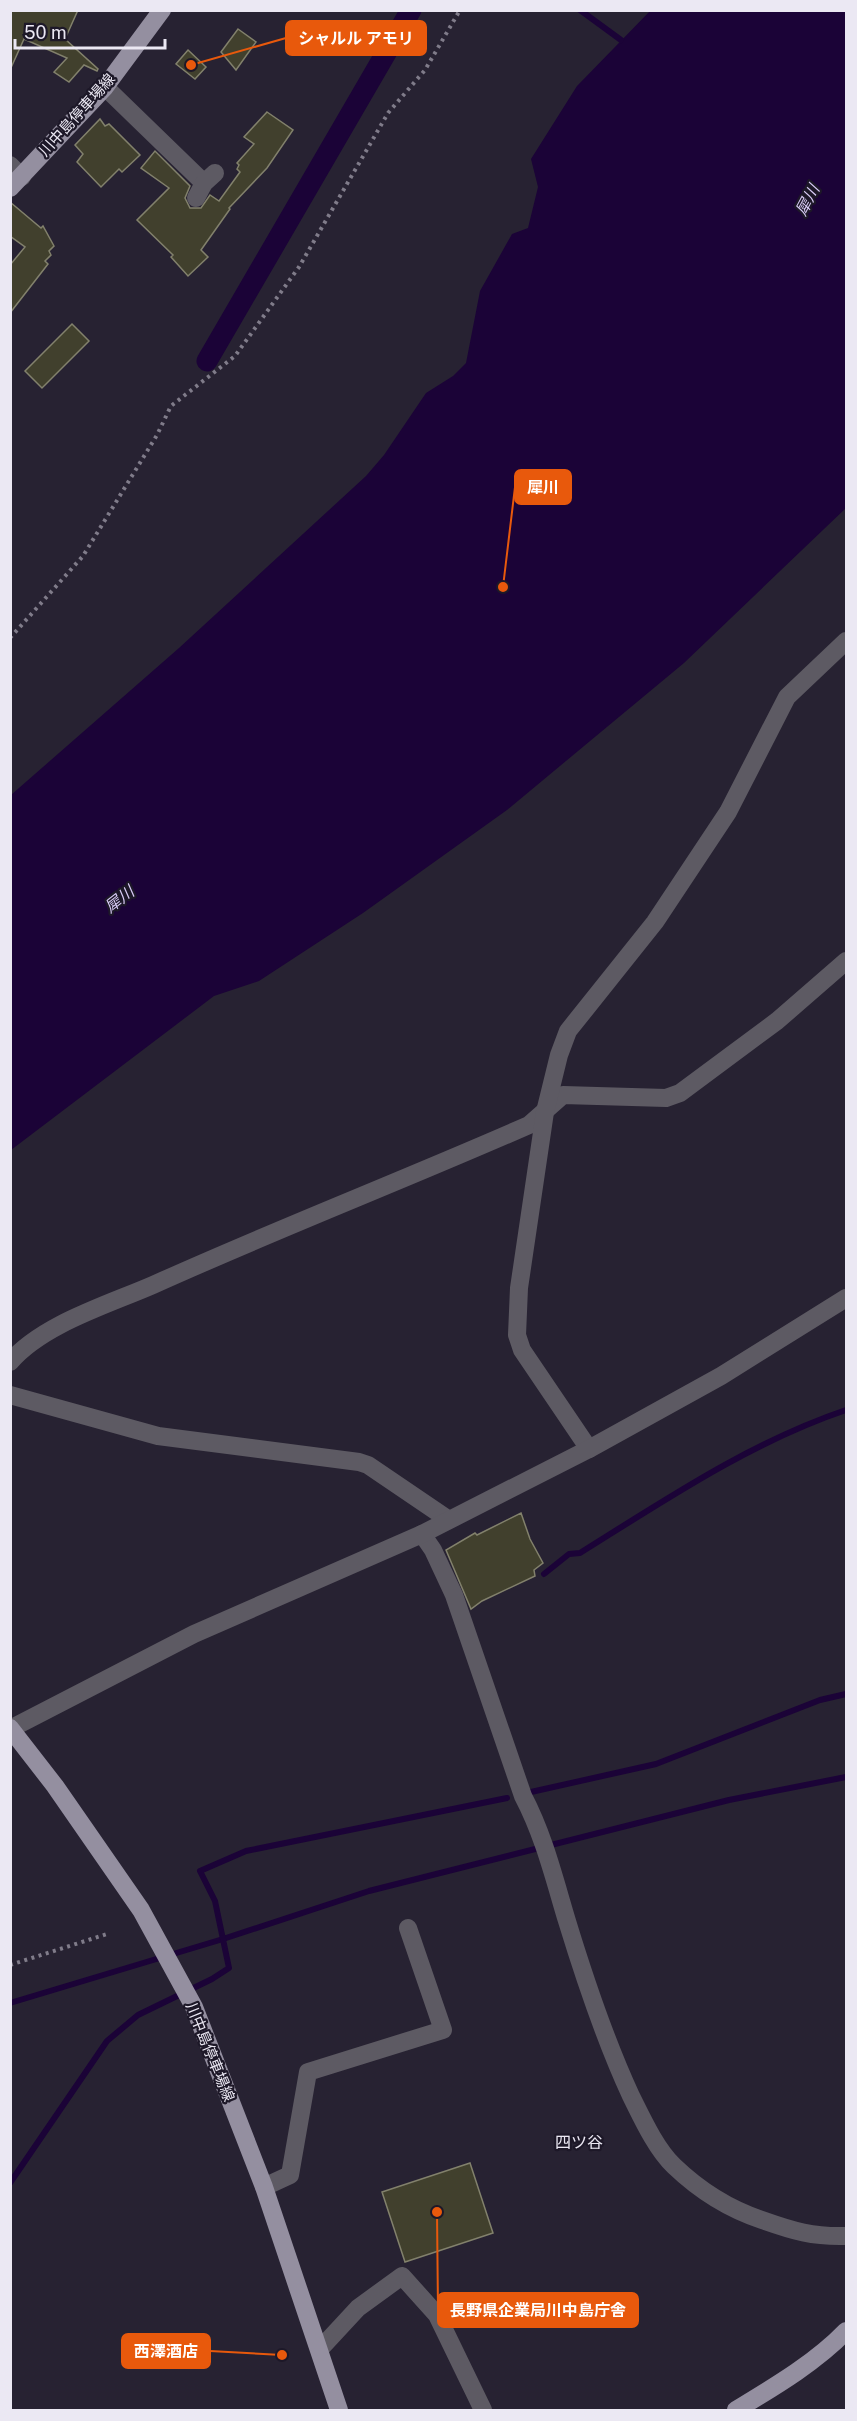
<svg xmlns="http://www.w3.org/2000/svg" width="857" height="2421" font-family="'Public Sans','Noto Sans JP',sans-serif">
<rect width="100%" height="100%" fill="#272232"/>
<!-- water -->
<path fill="#1b0337" d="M651,10L846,11V508L684,663L507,810L363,913L259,981L214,996L11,1150V795L179,648L366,476L384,455L426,393L453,376L466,363L480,291L512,234L528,228L538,187L531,159L577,86Z"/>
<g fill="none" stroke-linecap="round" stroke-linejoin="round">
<!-- stream -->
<g stroke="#1b0337" stroke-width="6">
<path d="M580,10L621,40"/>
<path d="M544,1574L569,1554L580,1553C665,1500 751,1442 846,1410"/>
<path d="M531,1792L656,1764L820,1700L846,1694"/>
<path d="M10,2003L223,1939L369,1891L729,1800L846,1777"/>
<path d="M10,2183L107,2041L138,2015L212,1979L229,1968L215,1901L200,1871L246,1851L507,1798"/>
</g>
<!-- canal -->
<path stroke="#1b0337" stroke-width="21" d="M207,361L411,10"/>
</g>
<!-- building -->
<g fill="#41402d" stroke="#82816c" stroke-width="1.5">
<path d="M10,10H78L65,39L98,69L97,71L84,65L69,82L54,72L67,58L24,39L10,70Z"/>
<path d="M238,29L256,42L236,70L221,52Z"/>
<path d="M188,50L206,67L195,79L176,64Z"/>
<path d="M267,112L293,130L267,168L229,208L230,209L201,250L208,257L188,276L171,257L173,255L137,220L169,188L141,168L155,151L190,186L185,198L190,208H201L210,195L219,201L240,172L237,169L239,165L237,163L254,144L244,137Z"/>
<path d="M100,119L105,126L109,124L140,155L122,172L119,169L101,187L77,162L83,154L75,145Z"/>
<path d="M10,202L41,228L43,226L54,246L49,251L51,255L45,261L48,264L10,313V265L25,247L10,236Z"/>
<path d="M72,324L89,341L42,388L25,371Z"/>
<path d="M521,1513L530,1539L543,1563L534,1570L535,1576L482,1601L471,1609L446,1550L475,1533L477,1535Z"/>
<path d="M470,2163L493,2233L405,2262L382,2192Z"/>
</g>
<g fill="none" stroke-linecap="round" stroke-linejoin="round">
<!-- path -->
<g stroke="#807c8a" stroke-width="4" stroke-dasharray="3 4.5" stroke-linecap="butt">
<path d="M10,638L83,556L157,435L171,406L235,356L299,267L388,113L425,70L460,10"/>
<path d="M10,1965L107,1934"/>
</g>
<!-- minor -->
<g stroke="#5d5a63" stroke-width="18">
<path d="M105,87L204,183"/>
<path d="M10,165L22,177"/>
<path d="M196,198L204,183L215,173"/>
<path d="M10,1362C43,1324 107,1305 153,1285C277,1229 404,1180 529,1125L563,1095L666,1098L680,1093L777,1021L846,961"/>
<path d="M10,1395L158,1436L359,1462L368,1465L449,1520"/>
<path d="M589,1449L522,1350L517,1335L519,1288L545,1112L559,1055L568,1031L655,922L728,812L787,697L846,641"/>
<path d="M422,1534L433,1550L454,1595L523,1796C544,1836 554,1878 567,1921C585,1980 605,2040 631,2096C642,2118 656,2149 674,2166C699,2190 729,2209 762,2220C793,2231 813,2237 846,2236"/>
<path d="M10,1729L194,1634L422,1534L589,1449L721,1376L846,1298"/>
<path d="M264,2187L290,2175L308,2072L443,2030L408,1928"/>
<path d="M320,2349L358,2308L402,2276L437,2315L483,2410"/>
</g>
<!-- major -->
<g stroke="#948fa0" stroke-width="18">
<path d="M10,188L105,87L162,10"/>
<path d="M10,1728L55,1786L141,1910L194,2007L264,2187L339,2410"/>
<path d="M736,2410C774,2387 815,2363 846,2331"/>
</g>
</g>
<g text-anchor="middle" stroke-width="4.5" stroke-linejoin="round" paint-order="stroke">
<!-- street labels -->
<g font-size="15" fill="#ebe8f3" stroke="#1d1828">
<text transform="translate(77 115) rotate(-48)" y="5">川中島停車場線</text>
<text transform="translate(210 2052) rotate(68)" y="5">川中島停車場線</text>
</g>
<!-- water labels -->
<g font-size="16" font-style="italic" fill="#d9ccf6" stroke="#1d1828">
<text transform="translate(807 200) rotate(-62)" y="6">犀川</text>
<text transform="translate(119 899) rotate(-38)" y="6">犀川</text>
</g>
<!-- neighbourhood labels -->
<g font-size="16" fill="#ebe8f3" stroke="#1d1828">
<text x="579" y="2148">四ツ谷</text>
</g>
</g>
<!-- callouts -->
<path fill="none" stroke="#e8590c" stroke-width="2" d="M191 65L286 38M503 587L515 487M437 2212L438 2310M282 2355L210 2351"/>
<g fill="#e8590c" stroke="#1d1828" stroke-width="2">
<circle cx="191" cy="65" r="6"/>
<circle cx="503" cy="587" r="6"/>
<circle cx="437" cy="2212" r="6"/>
<circle cx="282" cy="2355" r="6"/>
</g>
<g fill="#e8590c" stroke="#e8590c" stroke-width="2">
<rect x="286" y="21" width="140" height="34" rx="6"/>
<rect x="515" y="470" width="56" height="34" rx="6"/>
<rect x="438" y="2293" width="200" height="34" rx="6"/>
<rect x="122" y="2334" width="88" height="34" rx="6"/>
</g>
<g font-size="16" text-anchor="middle" font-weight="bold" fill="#fff">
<text x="356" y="44">シャルル アモリ</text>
<text x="543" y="493">犀川</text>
<text x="538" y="2316">長野県企業局川中島庁舎</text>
<text x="166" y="2357">西澤酒店</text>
</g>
<!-- border -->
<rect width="857" height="2421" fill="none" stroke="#ebe8f3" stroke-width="24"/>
<!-- scale -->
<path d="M15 39v9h150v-9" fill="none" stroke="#ebe8f3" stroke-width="3"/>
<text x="24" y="39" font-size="18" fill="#ebe8f3" stroke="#1d1828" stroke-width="4.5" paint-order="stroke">50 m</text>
</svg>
